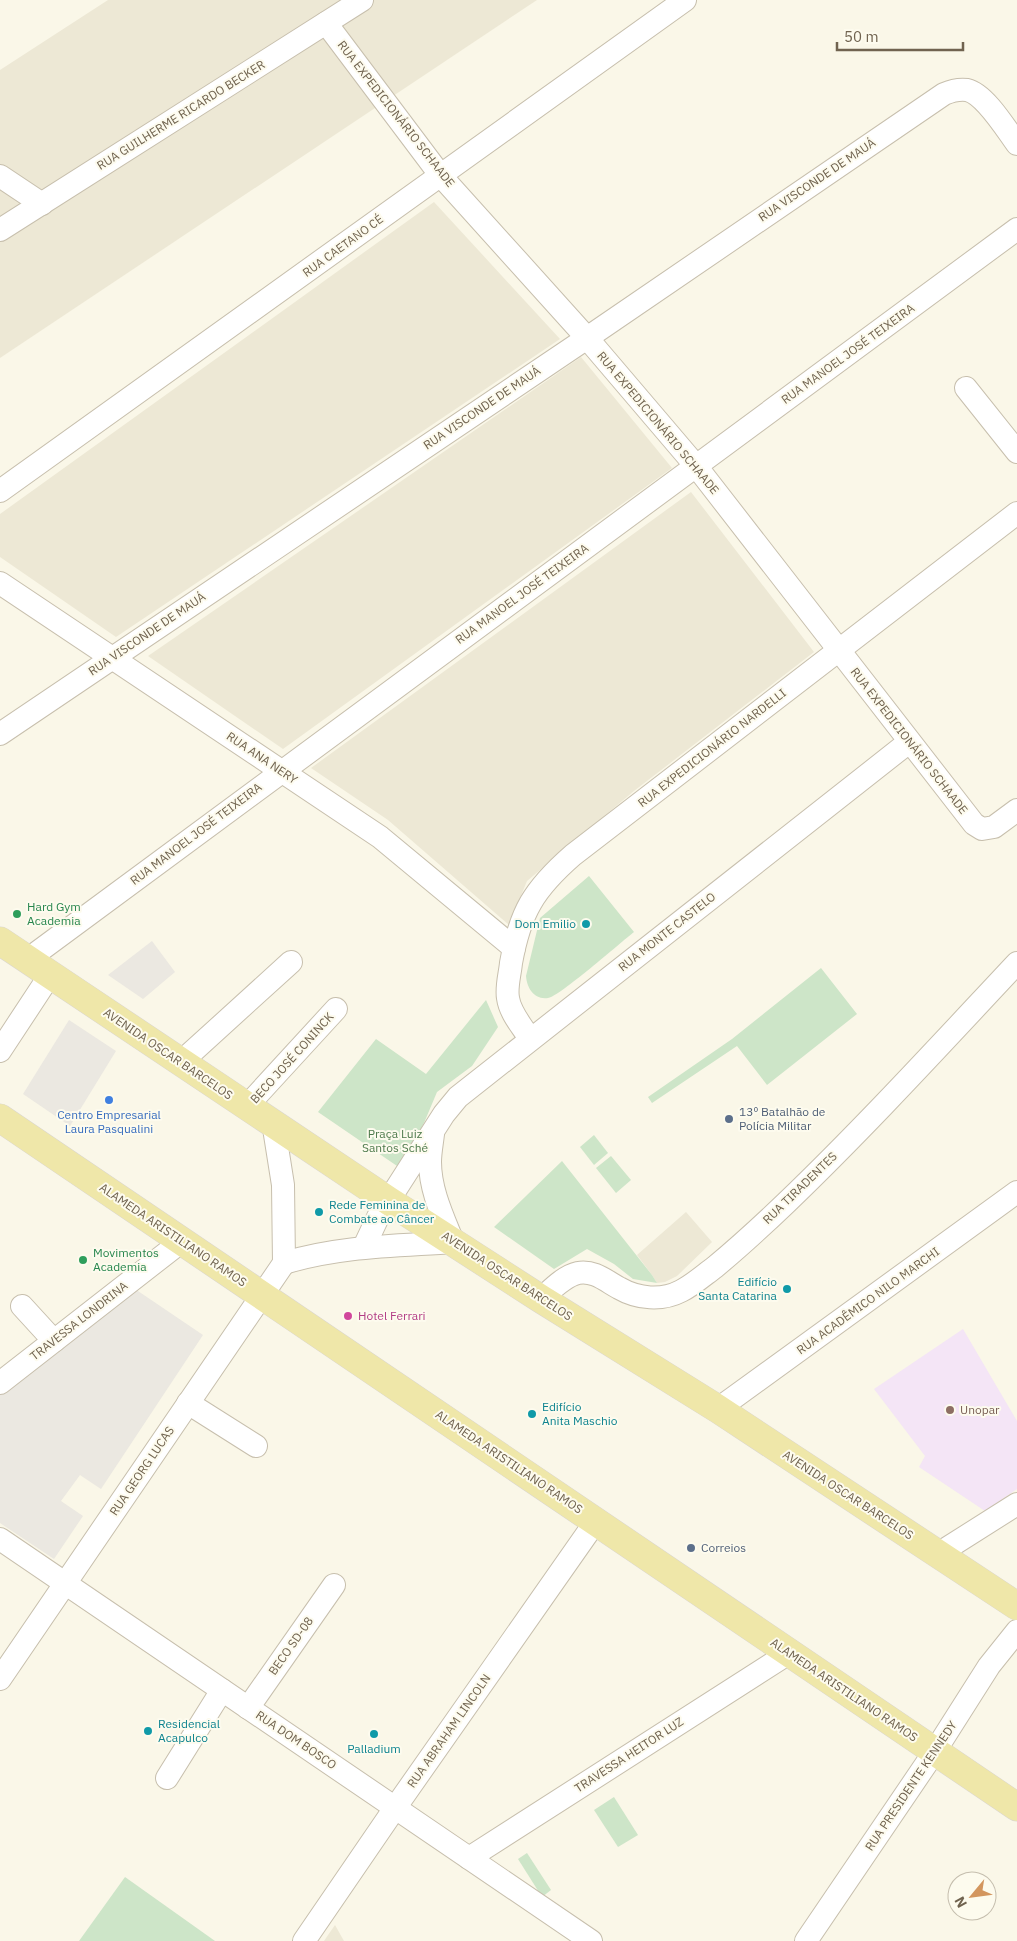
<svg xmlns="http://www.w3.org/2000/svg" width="1017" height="1941" font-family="'IBM Plex Sans',sans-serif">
<rect width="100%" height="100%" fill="#faf7e8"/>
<!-- residential -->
<g fill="#ede8d5">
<path d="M108,0H537L0,358V70Z"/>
<path d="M434,202L560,339L116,637L0,557V514Z"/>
<path d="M581,357L672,468L283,749L148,656Z"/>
<path d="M691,492L814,652L634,791L527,881L509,925L388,820L311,768Z"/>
<path d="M686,1212L712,1242L677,1276L665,1282L657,1283L652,1275L637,1255Z"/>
<path d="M335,1925L344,1941H324L326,1938Z"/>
</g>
<!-- industrial -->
<g fill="#ebe8e1">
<path d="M152,941L175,972L143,999L108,975Z"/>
<path d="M69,1020L116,1051L70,1126L23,1094Z"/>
<path d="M135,1289L203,1335L101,1489L80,1475L61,1501L83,1516L54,1559L0,1523V1392Z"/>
</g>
<!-- education -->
<path fill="#f4e5f6" d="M963,1329L1017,1421V1489L985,1511L919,1467L925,1456L874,1389Z"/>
<!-- green -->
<g fill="#cde5c8">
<path d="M589,876L634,932C621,942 559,997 548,998C534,1000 527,988 526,976L540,918Z"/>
<path d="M821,968L857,1014L767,1085L737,1046L652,1103L648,1097L732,1039Z"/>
<path d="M486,1000L498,1027L472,1066L437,1092L424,1123L400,1168L318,1112L376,1039L426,1074Z"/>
<path d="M594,1135L608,1153L594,1165L580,1147Z"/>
<path d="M611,1156L631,1180L616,1193L596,1168Z"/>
<path d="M562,1161L652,1275L657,1283L633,1279L614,1264L587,1249L554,1269L494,1227Z"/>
<path d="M614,1797L638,1835L618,1847L594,1810Z"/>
<path d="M527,1853L551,1890L542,1897L518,1859Z"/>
<path d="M125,1877L215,1941H79Z"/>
</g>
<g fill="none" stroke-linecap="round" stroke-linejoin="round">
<defs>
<g id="minor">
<path d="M326,23L441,176L587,338L696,466L974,824L982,829L994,827L1017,810"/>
<path d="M0,176L42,204"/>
<path d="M0,230L362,0"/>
<path d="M966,388L1017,452"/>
<path d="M0,491L685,0"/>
<path d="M0,583L380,837L514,948"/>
<path d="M0,734L587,338L944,94C951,91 959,89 967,90C985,94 1006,129 1017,144"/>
<path d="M27,960L1017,229"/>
<path d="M530,1039C522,1026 510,1013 508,998C506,987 510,974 511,963C520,912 534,889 573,855L1017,513"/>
<path d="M0,1051L50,975"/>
<path d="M181,1062L291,962"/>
<path d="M247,1106L336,1009"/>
<path d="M273,1122L283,1185L284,1263"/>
<path d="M364,1247L378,1217L444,1114L458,1097L909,742"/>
<path d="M284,1263C339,1246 396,1246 453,1242C443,1217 430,1190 430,1162C430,1153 432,1143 433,1134"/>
<path d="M541,1299C551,1290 564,1276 578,1273C594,1270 606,1281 619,1288C638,1299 662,1301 681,1291C693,1285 704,1275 715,1267C739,1247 763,1225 786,1203C866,1126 941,1044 1017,963"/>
<path d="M22,1306L54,1341"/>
<path d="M0,1383L182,1241"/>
<path d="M188,1403L256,1446"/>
<path d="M718,1409L1017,1192"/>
<path d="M0,1539L591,1941"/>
<path d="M938,1554L1017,1504"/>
<path d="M0,1679L284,1263"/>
<path d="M248,1708L334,1585"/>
<path d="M167,1778L222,1690"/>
<path d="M469,1858L789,1653"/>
<path d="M304,1941L395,1808L596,1521"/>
<path d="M806,1941L935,1751L989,1666L1017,1631"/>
</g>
<g id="major">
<path d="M0,941L389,1201L541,1299L718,1409L1017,1606"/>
<path d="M0,1118L1017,1807"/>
</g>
</defs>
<!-- minor casing -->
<use href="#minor" stroke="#c7bfad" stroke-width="24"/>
<!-- major casing -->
<use href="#major" stroke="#dad6d1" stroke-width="29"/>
<!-- minor -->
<use href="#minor" stroke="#fff" stroke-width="22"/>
<!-- major -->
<use href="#major" stroke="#efe7a9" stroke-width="28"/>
</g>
<!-- markers -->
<g fill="#2e9e5b" stroke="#fdfbee" stroke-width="2">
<circle cx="17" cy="914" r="5"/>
<circle cx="83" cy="1260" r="5"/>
</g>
<g fill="#0f9aa8" stroke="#fdfbee" stroke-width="2">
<circle cx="586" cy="924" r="5"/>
<circle cx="319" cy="1212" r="5"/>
<circle cx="787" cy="1289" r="5"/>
<circle cx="532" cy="1414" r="5"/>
<circle cx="148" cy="1731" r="5"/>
<circle cx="374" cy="1734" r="5"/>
</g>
<circle fill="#3f7fe0" stroke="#fdfbee" stroke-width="2" cx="109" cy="1100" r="5"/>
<g fill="#5c6f8a" stroke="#fdfbee" stroke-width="2">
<circle cx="729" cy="1119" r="5"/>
<circle cx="691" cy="1548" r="5"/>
</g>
<circle fill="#d1479c" stroke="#fdfbee" stroke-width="2" cx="348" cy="1316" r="5"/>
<circle fill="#8d6e63" stroke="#fdfbee" stroke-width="2" cx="950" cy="1410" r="5"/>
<g text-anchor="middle" stroke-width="4" stroke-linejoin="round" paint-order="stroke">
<!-- street labels -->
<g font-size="12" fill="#70634f" stroke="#fdfbee">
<text transform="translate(396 114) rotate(52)" y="4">RUA EXPEDICIONÁRIO SCHAADE</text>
<text transform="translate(181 115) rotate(-32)" y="4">RUA GUILHERME RICARDO BECKER</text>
<text transform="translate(817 180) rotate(-34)" y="4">RUA VISCONDE DE MAUÁ</text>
<text transform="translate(343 246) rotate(-36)" y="4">RUA CAETANO CÉ</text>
<text transform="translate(848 354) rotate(-36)" y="4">RUA MANOEL JOSÉ TEIXEIRA</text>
<text transform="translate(482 408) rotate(-34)" y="4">RUA VISCONDE DE MAUÁ</text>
<text transform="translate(658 423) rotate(50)" y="4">RUA EXPEDICIONÁRIO SCHAADE</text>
<text transform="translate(522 594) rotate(-36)" y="4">RUA MANOEL JOSÉ TEIXEIRA</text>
<text transform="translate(147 634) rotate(-34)" y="4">RUA VISCONDE DE MAUÁ</text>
<text transform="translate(909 741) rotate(52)" y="4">RUA EXPEDICIONÁRIO SCHAADE</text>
<text transform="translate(712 748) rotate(-38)" y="4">RUA EXPEDICIONÁRIO NARDELLI</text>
<text transform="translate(262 758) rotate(34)" y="4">RUA ANA NERY</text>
<text transform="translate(196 834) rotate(-37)" y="4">RUA MANOEL JOSÉ TEIXEIRA</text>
<text transform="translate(667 932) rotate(-38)" y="4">RUA MONTE CASTELO</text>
<text transform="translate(168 1054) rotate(34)" y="4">AVENIDA OSCAR BARCELOS</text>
<text transform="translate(292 1058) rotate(-48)" y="4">BECO JOSÉ CONINCK</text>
<text transform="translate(800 1188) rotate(-44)" y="4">RUA TIRADENTES</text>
<text transform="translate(173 1235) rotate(34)" y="4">ALAMEDA ARISTILIANO RAMOS</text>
<text transform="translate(507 1276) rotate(33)" y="4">AVENIDA OSCAR BARCELOS</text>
<text transform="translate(868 1301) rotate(-36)" y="4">RUA ACADÊMICO NILO MARCHI</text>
<text transform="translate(79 1321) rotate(-38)" y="4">TRAVESSA LONDRINA</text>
<text transform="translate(509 1462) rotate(34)" y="4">ALAMEDA ARISTILIANO RAMOS</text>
<text transform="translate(142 1471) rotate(-56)" y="4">RUA GEORG LUCAS</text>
<text transform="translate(848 1495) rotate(33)" y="4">AVENIDA OSCAR BARCELOS</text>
<text transform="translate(291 1646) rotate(-55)" y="4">BECO SD-08</text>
<text transform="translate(844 1690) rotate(34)" y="4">ALAMEDA ARISTILIANO RAMOS</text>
<text transform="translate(449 1731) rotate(-55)" y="4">RUA ABRAHAM LINCOLN</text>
<text transform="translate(296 1740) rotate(34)" y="4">RUA DOM BOSCO</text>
<text transform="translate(629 1755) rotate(-33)" y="4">TRAVESSA HEITOR LUZ</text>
<text transform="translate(911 1786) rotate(-56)" y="4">RUA PRESIDENTE KENNEDY</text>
</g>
<!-- leisure labels -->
<g font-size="12" fill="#27864d" stroke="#fdfbee" text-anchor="start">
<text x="27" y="911">Hard Gym<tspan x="27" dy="14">Academia</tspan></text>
<text x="93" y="1257">Movimentos<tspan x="93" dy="14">Academia</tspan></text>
</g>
<!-- culture labels -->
<g font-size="12" fill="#0d838f" stroke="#fdfbee" text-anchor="start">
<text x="576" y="928" text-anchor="end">Dom Emilio</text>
<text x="329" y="1209">Rede Feminina de<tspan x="329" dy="14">Combate ao Câncer</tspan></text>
<text x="777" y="1286" text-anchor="end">Edifício<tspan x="777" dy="14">Santa Catarina</tspan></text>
<text x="542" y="1411">Edifício<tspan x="542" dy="14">Anita Maschio</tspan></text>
<text x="158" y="1728">Residencial<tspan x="158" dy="14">Acapulco</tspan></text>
<text x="374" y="1753" text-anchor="middle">Palladium</text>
</g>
<!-- service labels -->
<g font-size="12" fill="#4e5e75" stroke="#fdfbee" text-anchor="start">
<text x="739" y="1116">13º Batalhão de<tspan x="739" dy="14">Polícia Militar</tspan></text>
<text x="701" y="1552">Correios</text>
</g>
<!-- shop labels -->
<g font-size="12" fill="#366cbe" stroke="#fdfbee">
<text x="109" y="1119">Centro Empresarial<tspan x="109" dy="14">Laura Pasqualini</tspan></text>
</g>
<!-- park labels -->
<g font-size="12" fill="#4e7a4c" stroke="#fdfbee">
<text x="395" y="1138">Praça Luiz<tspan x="395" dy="14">Santos Sché</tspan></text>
</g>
<!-- hotel labels -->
<g font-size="12" fill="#b23c85" stroke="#fdfbee" text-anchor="start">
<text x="358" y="1320">Hotel Ferrari</text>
</g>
<!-- education labels -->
<g font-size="12" fill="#785e54" stroke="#fdfbee" text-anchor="start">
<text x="960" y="1414">Unopar</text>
</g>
</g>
<!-- north arrow -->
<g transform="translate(972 1896) rotate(241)"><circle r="24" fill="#fdfbee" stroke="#c5beae"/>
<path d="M0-4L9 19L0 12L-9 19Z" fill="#d3965e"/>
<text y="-8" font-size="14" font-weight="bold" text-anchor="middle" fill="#70634f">N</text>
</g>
<!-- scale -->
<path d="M837 42v8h126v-8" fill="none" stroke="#70634f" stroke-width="2.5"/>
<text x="844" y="42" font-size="15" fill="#70634f" stroke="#fdfbee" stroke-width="4" paint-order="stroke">50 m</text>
</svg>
